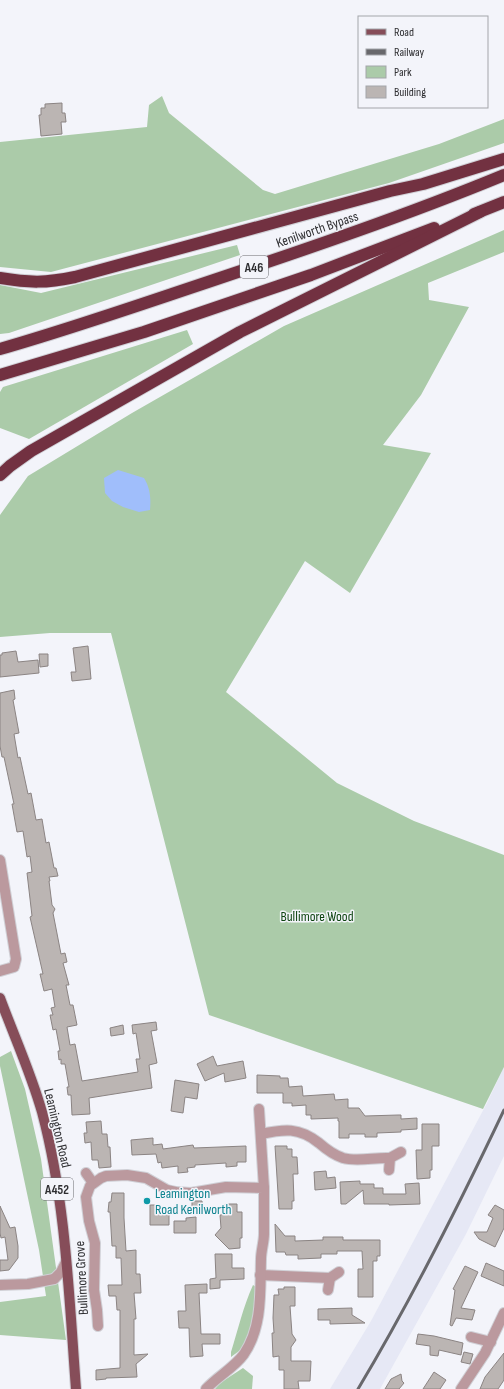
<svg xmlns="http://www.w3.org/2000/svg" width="504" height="1389" font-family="'Sofia Sans Condensed',sans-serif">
<rect width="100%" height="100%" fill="#f3f4fa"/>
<!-- built -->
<path fill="#e6e8f5" d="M504,1067V1156L466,1234L380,1389H330L371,1321L487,1103Z"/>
<!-- green -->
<g fill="#abcba9">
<path d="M162,96L169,113L263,190L275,194L439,144L504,119V143L389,183L51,272L0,267V142L147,127L149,105Z"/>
<path d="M504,230V252L428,283L429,300L469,307L421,395L383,445L431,453L350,593L305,561L226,692L337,783L414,821L504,855V1067L483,1109L209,1015L111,633H50L0,637V515L28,476L132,413L284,326Z"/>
<path d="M237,245L240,255L9,333L0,334V285L41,293Z"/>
<path d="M187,330L193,344L29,439L0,428V392L3,387Z"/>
<path d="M11,1051L25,1089L41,1159L66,1340L0,1335V1302L46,1296L39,1250L0,1066V1057Z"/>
<path d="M253,1285L256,1287L255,1321L243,1348L231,1357V1352C238,1330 243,1307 253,1285Z"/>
<path d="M243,1368L253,1376L252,1389H215L220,1383Z"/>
</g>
<!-- water -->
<path fill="#a0befb" d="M118,470L144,478C150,488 151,497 150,510L139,512L123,507L112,501L105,493L104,478Z"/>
<!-- building -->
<g fill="#bbb5b3" stroke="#8b8483">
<path d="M62,103V113H65L66,122H61L62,134L41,136L39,115H41V108H45V104Z"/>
<path d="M88,646L91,679L72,681L71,672H76L73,648Z"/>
<path d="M16,651L18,662L38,660L39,673L0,677V655H2V653Z"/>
<path d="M39,654H48V666L40,667Z"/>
<path d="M14,690L15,699L13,700L19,733L14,734L18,758L20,757L28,794L31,793L36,820L42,819L46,843L49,842L54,868H56L58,876L49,877L50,881H49L52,905L55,909L53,913L61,954L65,953L67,962L63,963L69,985H66L70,1005H73L77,1025L67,1027L70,1045L75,1044L82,1081L138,1072L136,1059H140L136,1033L133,1034L132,1025L156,1022L157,1030L151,1031L157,1063L149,1065L152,1088L89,1098L90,1114L72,1115L71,1095H68L67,1087H69L65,1064H61V1059L59,1060L58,1051H60L56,1029L53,1030L50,1015H53L51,1008L55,1007L52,989L44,991L40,974H43L30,917L32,916L27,873L32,872L30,856L27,857L23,831L17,832L12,804H14L4,757H2L0,746V693Z"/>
<path d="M123,1025L124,1034L111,1036L110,1028Z"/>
<path d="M213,1056L217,1066L243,1061L246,1078L225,1082L224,1073L205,1081L197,1064Z"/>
<path d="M257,1075L280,1076V1078H288L289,1087L302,1086L303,1096L334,1094L335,1100L348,1099V1108H359L365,1116L398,1115H401V1119L417,1118V1129L401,1130V1132L377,1133V1137H365V1134H349V1138H339V1121H338V1118L311,1119V1115H306V1105L292,1106V1103H283V1093H257Z"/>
<path d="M175,1080L199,1084L197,1099L185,1097L183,1113L171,1111Z"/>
<path d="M101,1121L102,1134H107L108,1147H110L111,1167L99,1168L98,1160H92L91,1142L85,1143L84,1133H87L86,1122Z"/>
<path d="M422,1124H439V1146H432V1170H430V1178L417,1179L416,1150H422Z"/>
<path d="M153,1138V1145L162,1144L163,1149L193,1145L194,1148L246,1146V1162H237V1166L226,1167V1163L195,1165V1167L187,1168L188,1172L178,1173V1166L162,1168L161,1162L158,1163L156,1154L132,1155L131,1140Z"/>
<path d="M275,1146H287V1149H292V1157H297L298,1174H293L294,1201H292V1209H279Z"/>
<path d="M326,1171L327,1178L335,1177L336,1188L315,1190L314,1172Z"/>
<path d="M360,1181V1184H374V1188H383V1194H406L405,1184L419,1183L420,1204L389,1205V1204H364L363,1190L346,1204H341L340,1182Z"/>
<path d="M112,1193H124V1218L126,1251L136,1250V1274H140L141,1293H134L136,1319H134V1355L148,1354L136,1364L137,1377L106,1378V1379L96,1380V1370L120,1368V1310H117L116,1296H109L108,1285H122L121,1258H116V1246H112L110,1212H108L109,1202H111Z"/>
<path d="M192,1201H202L203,1211H192Z"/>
<path d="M225,1204H237V1212H242V1238H240V1248L229,1249L215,1235L221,1228L220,1215L225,1214Z"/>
<path d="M150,1205H160V1207H166V1209H169V1225H150Z"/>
<path d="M495,1205L504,1210V1228L495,1247L479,1239L474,1232H487L493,1218L488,1215Z"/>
<path d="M0,1206L10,1228L15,1227L18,1246V1258L9,1270L0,1271V1260H8L5,1237L1,1238L0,1233Z"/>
<path d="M196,1217V1233H174V1221H186V1218Z"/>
<path d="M275,1224L285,1236H295V1241L323,1240V1237H343V1240H380V1256H377V1261H373V1297H358V1269H363L362,1251H337V1254H321V1258L298,1259V1255H286L285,1252H276Z"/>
<path d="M215,1254H232V1268H244V1279L220,1280V1288L210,1289V1279L216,1278Z"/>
<path d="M486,1263L504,1271V1286L481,1276Z"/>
<path d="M465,1266L478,1272L461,1308L475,1310L472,1320L456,1318L452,1326L450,1325L455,1290L453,1289Z"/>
<path d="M207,1284V1293H199L201,1334H220V1344H202L203,1356L190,1357L189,1328H179L178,1311H186L185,1285Z"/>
<path d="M284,1287H295V1306H290L292,1334L296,1340L291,1347V1361H311L310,1381H298L299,1389H284V1370H279V1356L273,1357L272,1333H274L273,1318L274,1295H279L278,1289H284Z"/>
<path d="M352,1308V1315L365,1323L330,1324V1320H318V1309Z"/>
<path d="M418,1334L434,1336L463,1343L461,1355L439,1350L438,1356L430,1355V1346L416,1344Z"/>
<path d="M464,1352L473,1354L470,1364L461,1362Z"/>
<path d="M504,1353V1380L498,1389H480L485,1377Z"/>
<path d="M434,1372L446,1380L440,1389H423Z"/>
<path d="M401,1374L402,1381L404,1383L399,1389H385L391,1379Z"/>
</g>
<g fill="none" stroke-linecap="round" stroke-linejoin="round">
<defs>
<g id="minor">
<path d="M0,860L16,959L14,967L0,971"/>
<path d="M259,1109L264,1188"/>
<path d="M261,1134C284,1129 299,1127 319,1143C327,1150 334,1155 343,1158C358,1162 375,1157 390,1158"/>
<path d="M389,1170L390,1158L401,1152"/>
<path d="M86,1173L93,1183"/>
<path d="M260,1275L330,1278L339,1272"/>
<path d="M54,1279L61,1272L66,1262"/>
<path d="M0,1285L28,1284L54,1279"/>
<path d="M328,1290L330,1278"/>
<path d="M98,1326L97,1310L94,1290L95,1243L89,1221L86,1197L90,1186L101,1178L106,1176L127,1175L146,1178L167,1190L176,1192L191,1193L226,1187L264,1188C264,1204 264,1219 264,1234C264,1242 261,1251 261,1259C260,1290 263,1326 244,1354C234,1368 218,1376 206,1389"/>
<path d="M471,1337L491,1342"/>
<path d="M461,1389L485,1353L504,1313"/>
</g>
<path id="major" d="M0,998C14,1036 31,1073 42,1112C66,1202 69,1297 76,1389"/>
<g id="highway">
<path d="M474,214L504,202"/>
<path d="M0,278C30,283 46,283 75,277L390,191L423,184L504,159"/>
<path d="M0,349C70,329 139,305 208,282C307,249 407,215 504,175"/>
<path d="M0,375L144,332L311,275L434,228"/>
<path d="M0,475L10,466L31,451L240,332L480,212"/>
</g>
</defs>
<!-- minor casing -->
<use href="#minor" stroke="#d0d0d6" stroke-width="12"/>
<!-- major casing -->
<use href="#major" stroke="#d0d0d6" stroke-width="12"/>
<!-- highway casing -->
<use href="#highway" stroke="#d0d0d6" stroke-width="14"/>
<!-- minor -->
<use href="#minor" stroke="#bb999e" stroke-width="10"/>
<!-- major -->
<use href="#major" stroke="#864d59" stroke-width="10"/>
<!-- highway -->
<use href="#highway" stroke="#723141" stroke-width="12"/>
<!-- rail -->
<path stroke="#68686c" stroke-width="3" d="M358,1389C412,1299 459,1205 504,1110"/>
</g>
<!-- markers -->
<circle fill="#0f9aa8" stroke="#f3f4fa" stroke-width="1.5" cx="147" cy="1201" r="4"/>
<g text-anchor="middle" stroke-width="3" stroke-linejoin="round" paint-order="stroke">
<!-- shield labels -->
<g fill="#f3f4fa" stroke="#69696d" stroke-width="1">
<rect x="240" y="256" width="28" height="22" rx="3"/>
<rect x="41" y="1178" width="32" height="22" rx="3"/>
</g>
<g font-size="13" font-weight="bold" fill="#2e2e31">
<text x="254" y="272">A46</text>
<text x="57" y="1194">A452</text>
</g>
<!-- street labels -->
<g font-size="14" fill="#2e2e31" stroke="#f3f4fa">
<text transform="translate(317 229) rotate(-19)" y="5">Kenilworth Bypass</text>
<text transform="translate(58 1128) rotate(77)" y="5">Leamington Road</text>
<text transform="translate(81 1278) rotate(-93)" y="5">Bullimore Grove</text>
</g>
<!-- park labels -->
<g font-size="14" fill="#0c430f" stroke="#f3f4fa">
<text x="317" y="921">Bullimore Wood</text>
</g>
<!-- culture labels -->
<g font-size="14" fill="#0d838f" stroke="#f3f4fa" text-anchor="start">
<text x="155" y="1198">Leamington<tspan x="155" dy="16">Road Kenilworth</tspan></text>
</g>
</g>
<!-- legend -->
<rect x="358" y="16" width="130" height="92" fill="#f3f4fa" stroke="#a4a5aa"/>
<rect x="366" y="29" width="20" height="6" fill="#864d59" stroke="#a4a5aa"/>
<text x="394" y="36" font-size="12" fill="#2e2e31">Road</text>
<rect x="366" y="49" width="20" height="6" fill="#68686c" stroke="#a4a5aa"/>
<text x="394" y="56" font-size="12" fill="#2e2e31">Railway</text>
<rect x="366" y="66" width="20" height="12" fill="#abcba9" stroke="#a4a5aa"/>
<text x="394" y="76" font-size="12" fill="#2e2e31">Park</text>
<rect x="366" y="86" width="20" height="12" fill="#bbb5b3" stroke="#a4a5aa"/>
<text x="394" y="96" font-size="12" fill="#2e2e31">Building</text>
</svg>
